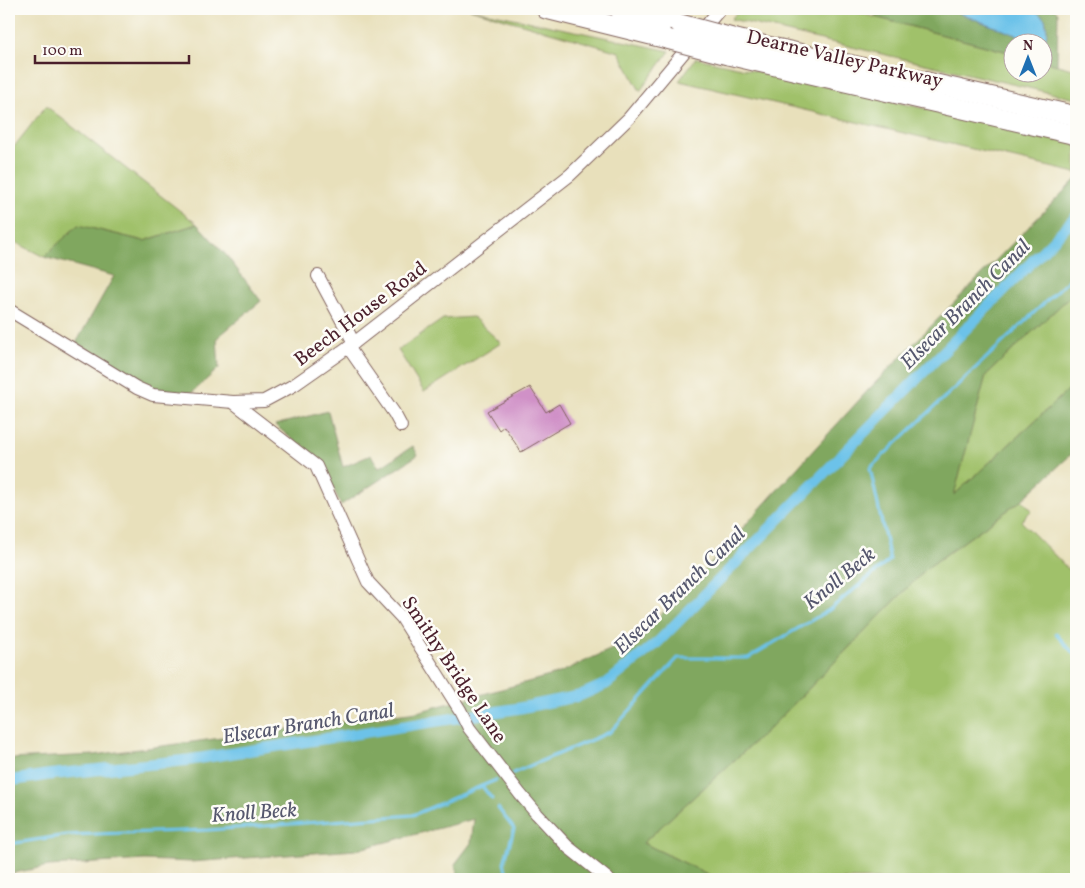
<svg xmlns="http://www.w3.org/2000/svg" width="1085" height="888" font-family="Vollkorn,serif">
<rect width="100%" height="100%" fill="#fdfcf7"/>
<filter id="ink" filterUnits="userSpaceOnUse"><feTurbulence type="fractalNoise" baseFrequency=".02" numOctaves="2"/><feDisplacementMap in="SourceGraphic" scale="10" xChannelSelector="R" yChannelSelector="G"/><feConvolveMatrix kernelMatrix="1 2 1 2 8 2 1 2 1" color-interpolation-filters="sRGB"/></filter>
<filter id="wash" filterUnits="userSpaceOnUse"><feTurbulence type="fractalNoise" baseFrequency=".0096" numOctaves="4" result="noise"/><feDisplacementMap in="SourceGraphic" scale="20" xChannelSelector="R" yChannelSelector="G"/><feGaussianBlur stdDeviation="1.12" result="paint"/><feColorMatrix in="noise" values="0 0 0 0 0 0 0 0 0 0 0 0 0 0 0 0 0 1.4 0 .05"/><feComposite in="paint" operator="in"/></filter>
<g filter="url(#wash)">
<rect width="100%" height="100%" fill="#e8e0bb"/>
<!-- green -->
<g fill="#a0c16a" stroke="#75704a">
<path d="M470,9L670,51L640,91L619,52Z"/>
<path d="M740,9H844L1012,53V72H1042L1043,61L1076,70V99L731,19Z"/>
<path d="M696,58L1076,142V173L679,81Z"/>
<path d="M46,106L197,224L144,241L78,225L44,257L9,239V153Z"/>
<path d="M1076,291V383L953,496L986,375Z"/>
<path d="M473,317L501,343L424,392L398,350L443,319Z"/>
<path d="M1022,500L1032,510L1021,521L1076,577V879H718L643,843L771,727L927,568Z"/>
</g>
<!-- forest -->
<g fill="#80a75e" stroke="#656344">
<path d="M876,9H948L1019,36L1032,42H1012V53L875,17Z"/>
<path d="M1033,9H1055L1058,13L1057,65L1043,61V48H1044L1047,31L1045,19Z"/>
<path d="M1076,179V291L986,375L954,495L1076,383V450L1022,500L927,568L771,727L643,843L718,879H459L455,864L471,843L474,819L356,850L191,862L145,860L49,866L9,874V759L94,755L417,712L557,674L638,637L687,589L870,388Z"/>
<path d="M197,224L227,256L261,301L217,338L219,368L192,393L154,389L76,343L114,276L44,257L78,225L144,241Z"/>
<path d="M328,411L343,467L371,455L379,468L413,446L418,455L341,505L322,464L275,425Z"/>
</g>
<!-- water -->
<path fill="#6cc2e9" stroke="#5b708a" d="M948,9H1033L1045,19L1047,31L1044,48H1043L1042,42H1032L1019,36Z"/>
<g fill="none" stroke-linecap="round" stroke-linejoin="round">
<!-- stream -->
<g stroke="#6cc2e9" stroke-width="3">
<path d="M1056,634L1076,656"/>
<path d="M513,773L610,732L678,658H748L829,610L890,560L870,468L1076,273"/>
<path d="M482,786L492,799"/>
<path d="M498,808L514,829L504,863L508,879"/>
<path d="M9,844L67,835L209,830L413,815L496,780"/>
</g>
<!-- canal -->
<path stroke="#6cc2e9" stroke-width="11" d="M9,781L47,775L189,760L520,708L579,696L606,684L658,642L1076,217"/>
</g>
<g id="blocks">
<!-- building -->
<path fill="#d091c7" d="M530,387L546,412L559,404L570,423L521,452L504,426L499,430L487,411Z"/>
</g>
</g>
<g filter="url(#ink)">
<use href="#blocks" fill-opacity="0" stroke="#81635d" stroke-width="1"/>
<g fill="none" stroke-linecap="round" stroke-linejoin="round">
<defs>
<g id="minor">
<path d="M318,276L354,343"/>
<path d="M9,310L137,388L153,395L233,402L264,401L294,385L354,343L570,175L629,118L720,9"/>
<path d="M348,347L394,413L401,426"/>
<path d="M233,402L316,466L368,582L402,618L460,710L469,728L520,794L537,814L568,847L608,879"/>
</g>
<g id="highway">
<path d="M546,9L667,39"/>
<path d="M619,9L680,24"/>
<path d="M736,39L901,76L1076,116"/>
<path d="M728,55L1076,135"/>
</g>
</defs>
<!-- minor casing -->
<use href="#minor" stroke="#81635d" stroke-width="14"/>
<!-- highway casing -->
<use href="#highway" stroke="#81635d" stroke-width="21"/>
<!-- minor -->
<use href="#minor" stroke="#fff" stroke-width="12"/>
<!-- highway -->
<use href="#highway" stroke="#fff" stroke-width="19"/>
<defs>
<g id="highway-bridge">
<path d="M680,24L736,39"/>
<path d="M667,39L728,55"/>
</g>
</defs>
<!-- highway-bridge casing -->
<use href="#highway-bridge" stroke="#81635d" stroke-width="21" stroke-linecap="butt"/>
<!-- highway-bridge -->
<use href="#highway-bridge" stroke="#fff" stroke-width="19"/>
</g>
</g>
<g text-anchor="middle" stroke-width="5" stroke-linejoin="round" paint-order="stroke">
<!-- street labels -->
<g font-size="20" fill="#4a1f2b" stroke="#fdfcf7">
<text transform="translate(845 58) rotate(13)" y="7">Dearne Valley Parkway</text>
<text transform="translate(360 313) rotate(-37)" y="7">Beech House Road</text>
<text transform="translate(455 669) rotate(56)" y="7">Smithy Bridge Lane</text>
</g>
<!-- water labels -->
<g font-size="21" font-style="italic" fill="#56586e" stroke="#fdfcf7">
<text transform="translate(965 304) rotate(-45)" y="7">Elsecar Branch Canal</text>
<text transform="translate(839 578) rotate(-39)" y="7">Knoll Beck</text>
<text transform="translate(679 590) rotate(-44)" y="7">Elsecar Branch Canal</text>
<text transform="translate(308 723) rotate(-9)" y="7">Elsecar Branch Canal</text>
<text transform="translate(254 812) rotate(-4)" y="7">Knoll Beck</text>
</g>
</g>
<!-- margin -->
<rect width="1085" height="888" fill="none" stroke="#fdfcf7" stroke-width="30"/>
<!-- north arrow -->
<g transform="translate(1028 58)"><circle r="24" fill="#fdfcf7" stroke="#b5a4a5"/>
<path d="M0-4L9 19L0 12L-9 19Z" fill="#1f6fb2"/>
<text y="-8" font-size="14" font-weight="bold" text-anchor="middle" fill="#4a1f2b">N</text>
</g>
<!-- scale -->
<path d="M35 55v8h154v-8" fill="none" stroke="#4a1f2b" stroke-width="2.5"/>
<text x="42" y="55" font-size="15" fill="#4a1f2b" stroke="#fdfcf7" stroke-width="4" paint-order="stroke">100 m</text>
</svg>
